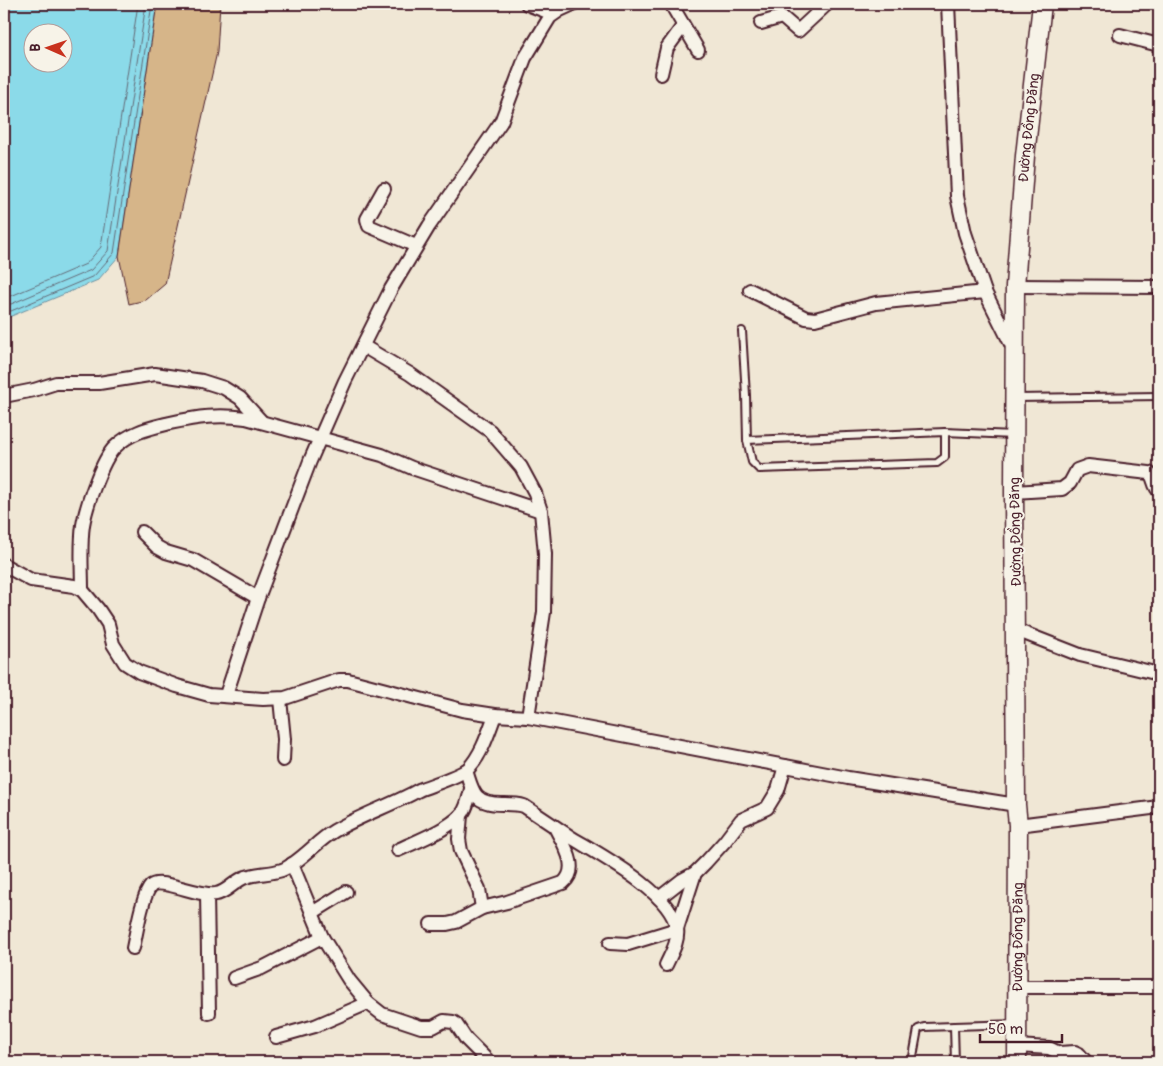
<svg xmlns="http://www.w3.org/2000/svg" width="1163" height="1066" font-family="Pangolin,sans-serif">
<rect width="100%" height="100%" fill="#f0e7d5"/>
<filter id="ink" filterUnits="userSpaceOnUse"><feTurbulence type="fractalNoise" baseFrequency=".02" numOctaves="2"/><feDisplacementMap in="SourceGraphic" scale="10" xChannelSelector="R" yChannelSelector="G"/><feConvolveMatrix kernelMatrix="1 2 1 2 8 2 1 2 1" color-interpolation-filters="sRGB"/></filter>
<g filter="url(#ink)">
<!-- water -->
<path fill="#8bdae9" stroke="#718f9d" fill-rule="evenodd" d="M4,4H157L119,256L98,280L9,317L4,313ZM32,32H62V62H32Z"/>
<g fill="none" stroke-linecap="round" stroke-linejoin="round">
<!-- shore -->
<g stroke="#646a77" stroke-width="1">
<path d="M4,295L11,296L86,264L101,247L138,4"/>
<path d="M4,303L11,304L91,270L108,251L146,4"/>
<path d="M4,309L11,311L94,276L114,253L152,4"/>
</g>
</g>
<!-- building -->
<path fill="#d6b589" stroke="#4a1f2b" d="M157,4H220L217,52L165,284L146,300L129,304L119,256Z"/>
<g fill="none" stroke-linecap="round" stroke-linejoin="round">
<defs>
<g id="service">
<path d="M742,331L746,395L747,440L945,432L1014,435"/>
<path d="M1016,398L1159,396"/>
<path d="M747,440L752,462L759,469L937,463L945,457V432"/>
<path d="M954,1026L955,1062"/>
<path d="M912,1062L918,1029L924,1027L1017,1024"/>
</g>
<g id="minor">
<path d="M527,4L553,14"/>
<path d="M671,4L698,50"/>
<path d="M948,4L957,196L965,233L985,292L1013,348"/>
<path d="M761,23L782,17L798,31L827,4"/>
<path d="M1120,35L1155,44L1159,47"/>
<path d="M661,74L667,48L683,26"/>
<path d="M384,189L367,219L369,226L416,246"/>
<path d="M1015,286L1159,287"/>
<path d="M750,290L806,318L815,319L876,303L985,292"/>
<path d="M363,346L410,374L490,431L521,467L535,493L541,511L545,554L544,612L528,717"/>
<path d="M4,396L34,390L56,383H99L155,374L202,381L224,388L240,398L262,422"/>
<path d="M1014,492L1062,489L1070,483L1077,470L1088,466L1149,473C1155,477 1153,486 1159,491"/>
<path d="M142,532L157,547L166,552L193,560L258,598"/>
<path d="M4,565L31,580L74,586L82,590L98,609L108,624L113,644L125,663L139,672L177,686L209,695L263,699L285,698L339,680H348L462,710L495,715L528,717L848,778L1016,805"/>
<path d="M82,590C82,569 80,546 83,525C86,507 102,459 115,447C130,432 150,428 170,423C198,417 218,414 246,418L382,455L412,468L541,511"/>
<path d="M1016,630L1080,655L1159,674"/>
<path d="M226,695L258,598L310,461L345,381L391,289L429,226L501,122L525,58L550,17L560,10L573,4"/>
<path d="M280,699L284,739L283,760"/>
<path d="M466,770C473,795 476,805 505,804C511,804 518,804 524,806C539,816 554,826 569,836C598,854 672,892 677,929C679,941 671,954 666,965"/>
<path d="M461,815L459,839L461,851L479,889L482,908"/>
<path d="M1018,825L1159,807"/>
<path d="M398,850C417,841 447,830 461,815C467,809 469,797 471,789"/>
<path d="M292,864L322,937L349,980L368,1003L382,1014L421,1027H433L444,1021L453,1022L456,1024L466,1039L489,1062"/>
<path d="M207,894L209,1013"/>
<path d="M659,898L682,880L695,873L706,862L725,841L741,820L767,808L778,790L785,766"/>
<path d="M312,913L346,892"/>
<path d="M431,924H447L456,922L482,908L507,902L563,883C581,868 563,844 555,827"/>
<path d="M610,943L628,944L677,929L695,873"/>
<path d="M133,948C136,935 142,895 151,886C160,877 200,897 216,894C228,892 235,880 246,877C257,873 270,874 282,870C299,863 317,841 334,831C361,815 392,805 419,790C431,785 460,776 468,769C482,754 488,734 495,715"/>
<path d="M234,978L262,968L322,937"/>
<path d="M1017,987H1159"/>
<path d="M276,1037L315,1026L368,1003"/>
<path d="M1017,1046L1049,1048L1059,1053L1075,1052L1079,1054L1086,1062"/>
</g>
<g id="secondary">
<path id="s1" d="M1017,1062L1018,825L1016,805L1014,492L1015,286L1025,156L1042,4"/>
</g>
</defs>
<!-- service casing -->
<use href="#service" stroke="#4a1f2b" stroke-width="10"/>
<!-- minor casing -->
<use href="#minor" stroke="#4a1f2b" stroke-width="16"/>
<!-- secondary casing -->
<use href="#secondary" stroke="#4a1f2b" stroke-width="21"/>
<!-- service -->
<use href="#service" stroke="#f7f3e8" stroke-width="6"/>
<!-- minor -->
<use href="#minor" stroke="#f7f3e8" stroke-width="12"/>
<!-- secondary -->
<use href="#secondary" stroke="#f7f3e8" stroke-width="18"/>
</g>
</g>
<g text-anchor="middle" stroke-width="4" stroke-linejoin="round" paint-order="stroke">
<!-- street labels -->
<g font-size="14" fill="#4a1f2b" stroke="#f7f3e8">
<text dy="5" stroke="none"><textPath href="#s1" startOffset="935">Đường Đồng Đăng</textPath></text>
<text transform="translate(1015 532) rotate(-91)" y="5">Đường Đồng Đăng</text>
<text dy="5" stroke="none"><textPath href="#s1" startOffset="125">Đường Đồng Đăng</textPath></text>
</g>
</g>
<!-- margin -->
<rect width="1163" height="1066" fill="none" stroke="#f7f3e8" stroke-width="20"/>
<rect x="10" y="10" width="1143" height="1046" fill="none" stroke="#4a1f2b" stroke-width="2" filter="url(#ink)"/>
<!-- north arrow -->
<g transform="translate(48 48) rotate(272)"><circle r="24" fill="#f7f3e8" stroke="#b29e9c"/>
<path d="M0-4L9 19L0 12L-9 19Z" fill="#c8321e"/>
<text y="-8" font-size="14" font-weight="bold" text-anchor="middle" fill="#4a1f2b">B</text>
</g>
<!-- scale -->
<path d="M980 1034v8h82v-8" fill="none" stroke="#4a1f2b" stroke-width="2.5"/>
<text x="988" y="1034" font-size="15" fill="#4a1f2b" stroke="#f7f3e8" stroke-width="4" paint-order="stroke">50 m</text>
</svg>
